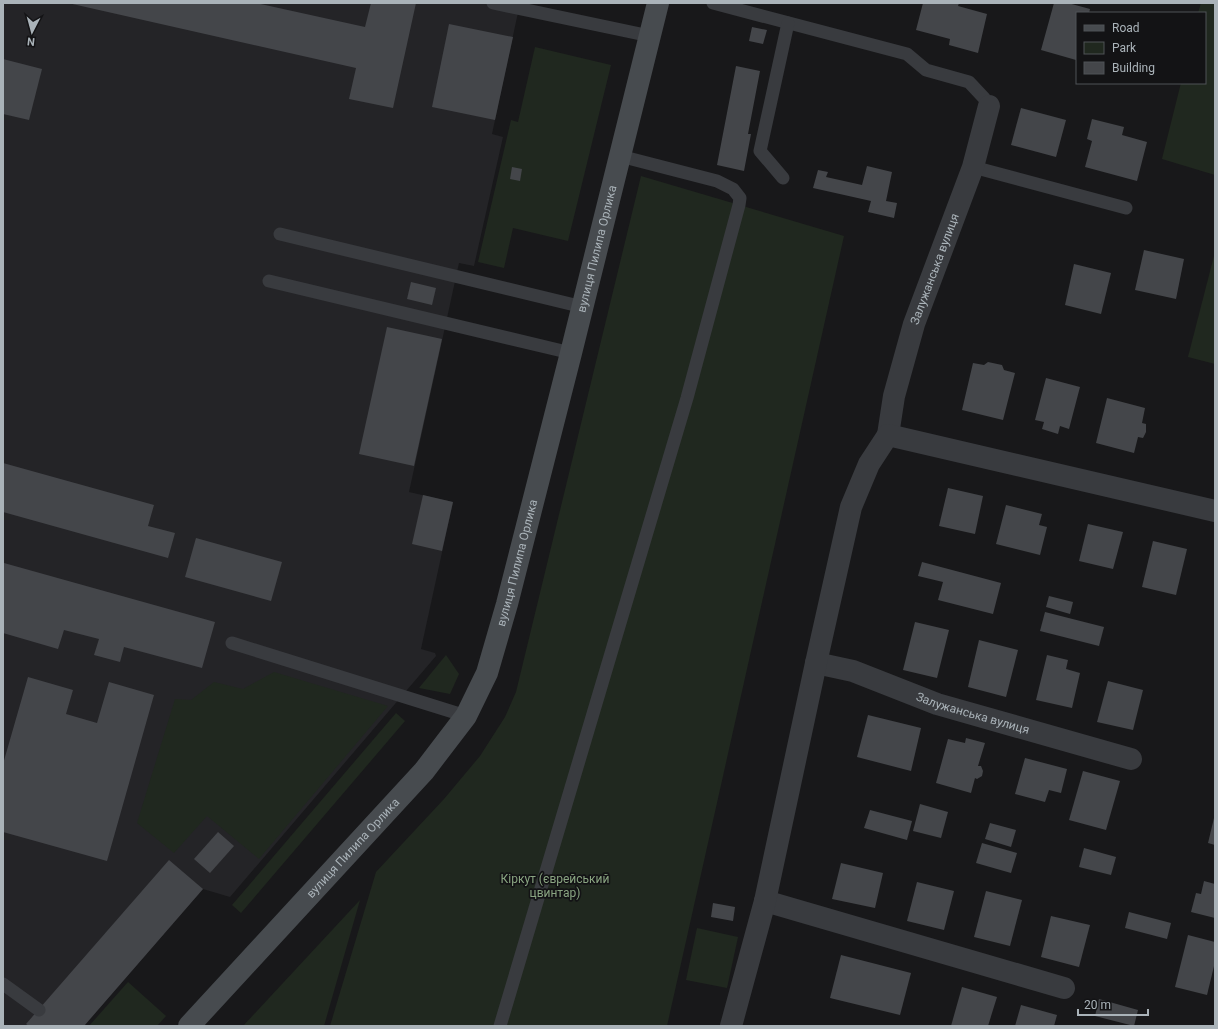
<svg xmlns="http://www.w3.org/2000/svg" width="1218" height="1029" font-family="Roboto,sans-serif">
<rect width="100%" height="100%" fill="#18181a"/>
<!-- built -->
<path fill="#242427" d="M3,3H520L492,134L503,137L474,266L459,263L409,492L453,502L421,649L435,653L436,656L230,897L203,889L84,1026H3Z"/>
<!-- green -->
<g fill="#20281f">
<path d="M1201,3H1215V175L1162,159L1181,83H1205V13H1198Z"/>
<path d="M535,47L611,65L568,241L513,228L504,268L478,262L511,120L518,122Z"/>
<path d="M641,176L844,236L667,1026H330L376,872L444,799L480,756L505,717L516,692Z"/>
<path d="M1215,252V364L1188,357Z"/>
<path d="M446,655L459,674L450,694L419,688Z"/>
<path d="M274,672L388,706L259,859L207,816L174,853L137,823L175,699L191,700L214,682L243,689Z"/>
<path d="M396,713L405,721L241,913L232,905Z"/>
<path d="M360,900L324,1026H243Z"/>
<path d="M697,928L738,937L727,988L686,980Z"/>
<path d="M128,982L166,1016L157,1026H89Z"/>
</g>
<!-- building -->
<g fill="#44464a">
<path d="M68,3H256L365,27L371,3H416L393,108L349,99L356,68Z"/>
<path d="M923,3H959L958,6L987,14L978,53L949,45L950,39L916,30Z"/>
<path d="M1054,3H1068L1090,9L1089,13H1077V56L1076,60L1041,50Z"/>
<path d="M449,24L513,37L495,120L432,107Z"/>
<path d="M752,27L767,30L763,44L749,41Z"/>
<path d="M3,59L42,69L29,120L3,114Z"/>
<path d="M736,66L760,71L748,134H751L744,171L717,165Z"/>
<path d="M1021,108L1066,120L1056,157L1011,145Z"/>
<path d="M1092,119L1124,127L1122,135L1147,142L1137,181L1085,167L1092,141L1087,139Z"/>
<path d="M867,166L892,172L886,201L897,203L894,218L868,212L871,201L813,188L818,170L828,172L826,177L862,185Z"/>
<path d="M512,167L522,169L520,181L510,179Z"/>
<path d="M1144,250L1184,259L1176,299L1135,290Z"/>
<path d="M1074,264L1111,273L1101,314L1065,305Z"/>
<path d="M411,282L436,288L432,305L407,299Z"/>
<path d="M387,327L442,339L414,466L359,454Z"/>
<path d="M988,362L1002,365L1004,370L1015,373L1003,420L962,410L973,363L984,365Z"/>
<path d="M1046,378L1080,387L1069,429L1060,426L1058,434L1042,429L1044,422L1035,420Z"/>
<path d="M1107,398L1145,408L1142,423L1146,424V432L1143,438L1138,437L1134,453L1096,443Z"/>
<path d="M3,463L154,505L148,526L175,533L168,558L3,512Z"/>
<path d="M948,488L983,496L975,534L939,526Z"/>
<path d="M423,495L453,502L442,551L412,544Z"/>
<path d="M1006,505L1042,514L1039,525L1047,527L1040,555L996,544Z"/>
<path d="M1088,524L1123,532L1113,569L1079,561Z"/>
<path d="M196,538L282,562L271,601L185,577Z"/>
<path d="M1153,541L1187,549L1176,595L1142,587Z"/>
<path d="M922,562L1001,583L993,614L938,600L943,582L918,576Z"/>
<path d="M4,563L215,622L202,668L124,647L120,662L94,655L99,639L64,630L58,649L3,633Z"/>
<path d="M1049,596L1073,602L1070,614L1046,607Z"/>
<path d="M1045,612L1104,627L1099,646L1040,631Z"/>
<path d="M915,622L949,630L937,678L903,670Z"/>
<path d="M979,640L1018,650L1006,697L968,687Z"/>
<path d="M1047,655L1068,660L1066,669L1080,673L1072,708L1036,700Z"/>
<path d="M28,677L73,690L66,714L97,723L109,682L154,695L107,861L3,832V764Z"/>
<path d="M1108,681L1143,690L1133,730L1097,722Z"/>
<path d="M868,715L921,728L911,771L857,757Z"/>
<path d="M966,738L985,743L978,766H981L983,771L982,776L977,779L975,778L971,793L936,783L948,739L965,743Z"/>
<path d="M1025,758L1067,769L1061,793L1049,790L1045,802L1015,794Z"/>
<path d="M1083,771L1120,781L1106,830L1069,820Z"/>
<path d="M920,804L948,812L941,838L913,831Z"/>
<path d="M870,810L912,821L907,840L864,828Z"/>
<path d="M1214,818H1215V845L1208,843Z"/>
<path d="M990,823L1016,830L1011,847L985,839Z"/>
<path d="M218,832L234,846L210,873L194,859Z"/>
<path d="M982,843L1017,853L1011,873L976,863Z"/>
<path d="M1084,848L1116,857L1111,875L1079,867Z"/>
<path d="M169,860L203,889L84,1026H29L26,1024Z"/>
<path d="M841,863L883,873L875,908L832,899Z"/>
<path d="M1204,881L1215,884V918L1191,912L1196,893L1201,894Z"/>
<path d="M917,882L954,891L944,930L907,921Z"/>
<path d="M986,891L1022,900L1010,946L974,937Z"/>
<path d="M713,903L735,907L733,921L711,917Z"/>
<path d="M1129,912L1171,923L1167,939L1125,928Z"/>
<path d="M1051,916L1090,925L1079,967L1041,957Z"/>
<path d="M1188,935L1215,942V962L1207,995L1175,987Z"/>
<path d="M841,955L911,973L900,1015L830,998Z"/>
<path d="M962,987L997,997L988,1026H951Z"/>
<path d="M1099,999L1138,1010L1134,1026L1095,1016Z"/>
<path d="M1021,1005L1057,1015L1054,1026H1015Z"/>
</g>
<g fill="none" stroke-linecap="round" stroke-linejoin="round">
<!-- lane -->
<g stroke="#393b3f" stroke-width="13">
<path d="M493,3L650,36"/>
<path d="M713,3L907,54L926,70L969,82L984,98L989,106"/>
<path d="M973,167L1126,208"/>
<path d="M783,178L760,151L788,23"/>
<path d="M280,234L583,307"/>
<path d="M269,281L571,353"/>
<path d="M232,643L466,716"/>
<path d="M3,984L39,1010"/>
<path d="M500,1026L687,398L739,205L740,198L733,189L717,181L620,156"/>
</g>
<!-- street -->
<g stroke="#393b3f" stroke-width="22">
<path id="s1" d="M888,435L894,396L914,324L973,167L989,106"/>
<path id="s2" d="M816,663L853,671L937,704L1131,759"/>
<path d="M765,901L1064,988"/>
<path d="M731,1026L765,901L816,663L851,507L869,464L888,435L1215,511"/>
</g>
<!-- secondary -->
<path stroke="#474b4f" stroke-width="22" id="s3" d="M189,1026L424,771L466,716L487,673L507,604L571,353L658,3"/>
</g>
<g text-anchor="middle" stroke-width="3.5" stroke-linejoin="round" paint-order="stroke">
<!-- street labels -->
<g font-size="12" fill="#aab3b9" stroke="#131315">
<text dy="4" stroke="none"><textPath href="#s3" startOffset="902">вулиця Пилипа Орлика</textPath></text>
<text dy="4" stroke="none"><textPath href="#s1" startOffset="173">Залужанська вулиця</textPath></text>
<text dy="4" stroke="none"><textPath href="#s3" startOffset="578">вулиця Пилипа Орлика</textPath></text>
<text dy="4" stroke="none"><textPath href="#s2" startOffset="165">Залужанська вулиця</textPath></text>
<text dy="4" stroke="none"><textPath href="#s3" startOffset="242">вулиця Пилипа Орлика</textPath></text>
</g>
<!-- park labels -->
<g font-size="12" fill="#89a481" stroke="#131315">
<text x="555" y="883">Кіркут (єврейський<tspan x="555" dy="14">цвинтар)</tspan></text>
</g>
</g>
<!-- border -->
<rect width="1218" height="1029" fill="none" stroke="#aab3b9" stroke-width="8"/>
<!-- legend -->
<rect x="1076" y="12" width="130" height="72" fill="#131315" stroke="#4f5357"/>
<rect x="1084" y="25" width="20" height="6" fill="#474b4f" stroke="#4f5357"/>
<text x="1112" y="32" font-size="12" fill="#aab3b9">Road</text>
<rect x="1084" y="42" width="20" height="12" fill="#20281f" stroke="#4f5357"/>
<text x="1112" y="52" font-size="12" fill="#aab3b9">Park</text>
<rect x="1084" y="62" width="20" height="12" fill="#44464a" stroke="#4f5357"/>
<text x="1112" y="72" font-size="12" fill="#aab3b9">Building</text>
<!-- north arrow -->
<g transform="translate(32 32) rotate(186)" stroke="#131315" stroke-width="3" paint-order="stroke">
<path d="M0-3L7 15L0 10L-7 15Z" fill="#aab3b9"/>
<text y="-6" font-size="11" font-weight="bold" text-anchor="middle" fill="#aab3b9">N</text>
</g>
<!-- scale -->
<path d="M1078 1009v6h70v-6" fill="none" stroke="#aab3b9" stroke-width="2"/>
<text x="1084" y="1009" font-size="12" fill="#aab3b9" stroke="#131315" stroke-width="3" paint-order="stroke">20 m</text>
</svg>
